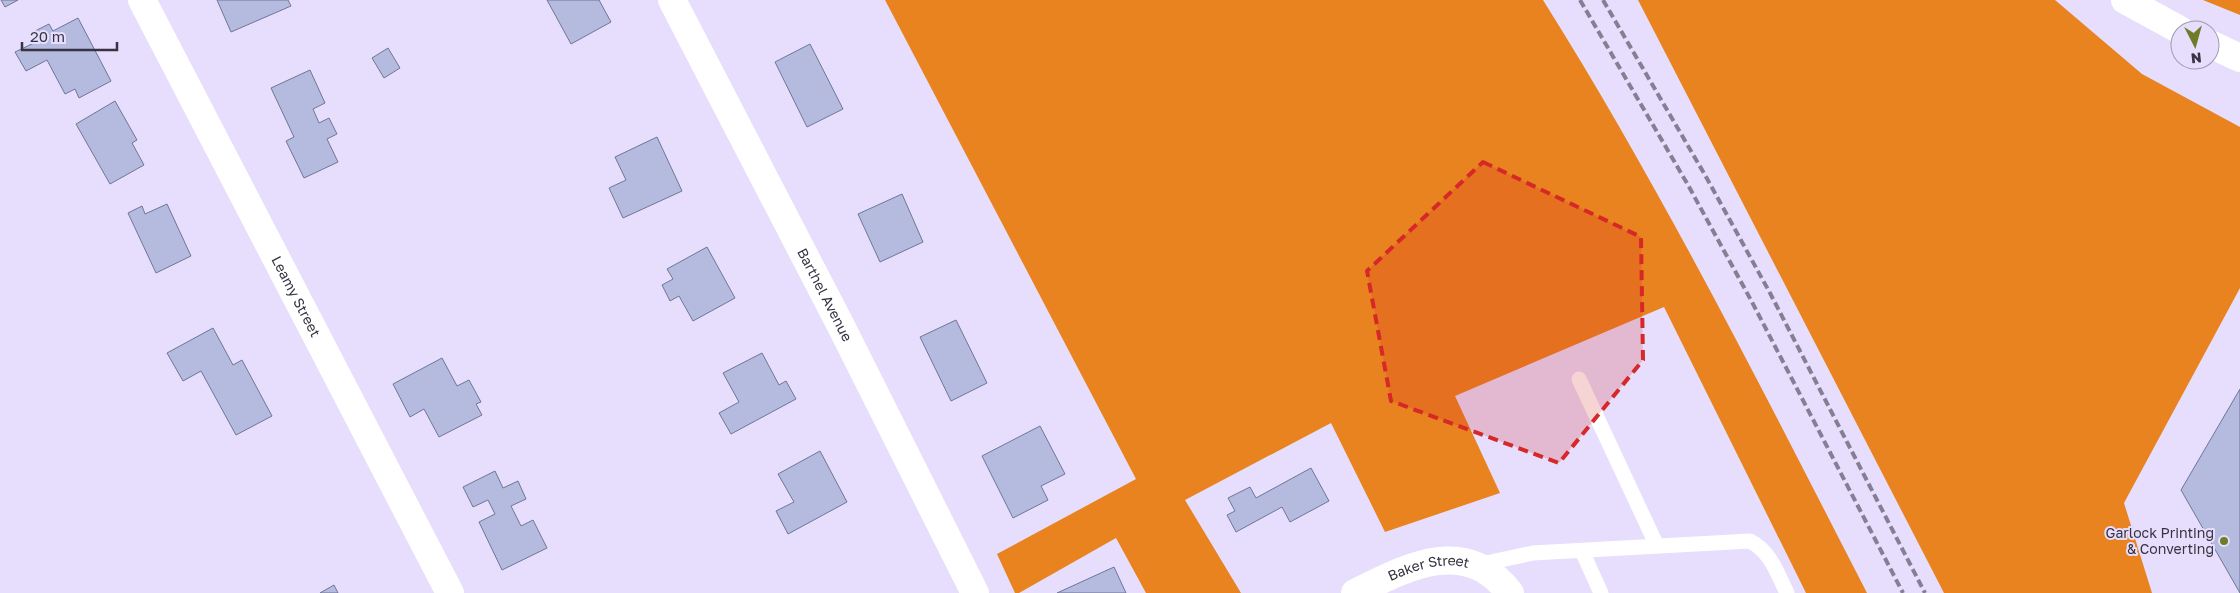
<svg xmlns="http://www.w3.org/2000/svg" width="2240" height="593" font-family="'Golos Text',sans-serif">
<rect width="100%" height="100%" fill="#e6defc"/>
<!-- forest -->
<g fill="#e8831f">
<path d="M885,0H1543C1663,191 1764,393 1867,593H1806L1664,307L1455,396L1500,493L1385,532L1331,423L1185,500L1241,593H1146L1116,538L1019,593H1015L997,554L1136,479Z"/>
<path d="M1638,0H2055L2142,74L2240,127V288L2124,503L2152,593H1944Z"/>
<path d="M2203,0H2240V15Z"/>
</g>
<!-- building -->
<g fill="#b5bbdf" stroke="#707597">
<path d="M1,0H18L5,7Z"/>
<path d="M217,0H288L291,6L231,32Z"/>
<path d="M547,0H599L611,22L571,44Z"/>
<path d="M78,18L111,81L79,98L75,89L65,94L47,60L26,71L15,52L36,42L31,33L49,24L53,31Z"/>
<path d="M810,44L843,109L807,127L775,62Z"/>
<path d="M388,48L400,68L384,78L372,58Z"/>
<path d="M310,70L325,103L313,109L319,123L329,118L337,134L327,139L338,162L304,178L286,141L294,137L271,88Z"/>
<path d="M115,101L137,140L132,143L144,165L110,184L76,124Z"/>
<path d="M657,137L682,191L623,218L609,188L626,180L615,157Z"/>
<path d="M902,194L923,242L880,262L858,214Z"/>
<path d="M167,204L191,256L156,273L128,213L142,206L145,214Z"/>
<path d="M707,247L735,298L693,321L679,296L670,301L662,285L673,279L667,269Z"/>
<path d="M956,320L987,383L951,401L920,337Z"/>
<path d="M213,328L233,365L242,360L272,416L236,435L201,371L183,381L167,353Z"/>
<path d="M762,353L779,385L786,381L796,399L731,434L719,413L739,402L723,373Z"/>
<path d="M442,358L457,386L469,380L481,402L476,404L482,415L439,437L424,409L410,417L393,384Z"/>
<path d="M2240,389V593L2181,490Z"/>
<path d="M1040,426L1065,474L1041,486L1048,500L1013,518L982,456Z"/>
<path d="M820,451L847,502L788,534L776,511L794,502L778,474Z"/>
<path d="M1311,468L1329,501L1290,522L1282,507L1236,532L1227,515L1235,511L1228,498L1250,487L1256,498Z"/>
<path d="M495,471L503,488L518,481L526,499L511,506L521,526L533,520L547,548L502,570L479,522L495,514L488,500L473,507L463,487Z"/>
<path d="M1114,567L1126,593H1057Z"/>
<path d="M334,585L338,593H320Z"/>
</g>
<g fill="none" stroke-linecap="round" stroke-linejoin="round">
<!-- lane -->
<g stroke="#fff" stroke-width="15">
<path d="M1579,379L1657,546"/>
<path d="M1582,551L1601,593"/>
<path d="M1477,565L1533,553L1750,541C1771,552 1777,573 1787,593"/>
</g>
<!-- street -->
<g stroke="#fff" stroke-width="28">
<path id="s1" d="M142,0L450,593"/>
<path id="s2" d="M672,0L841,326L975,593"/>
<path d="M2125,0L2180,30"/>
<path d="M2210,44L2240,58"/>
<path id="s3" d="M1355,593C1407,567 1465,535 1510,593"/>
</g>
<!-- rail -->
<g stroke="#857f95" stroke-width="4" stroke-dasharray="8 4" stroke-linecap="butt">
<path d="M1580,0L1688,185L1752,302L1903,593"/>
<path d="M1603,0L1705,175L1770,293L1925,593"/>
</g>
</g>
<!-- marked area -->
<path fill="#d62828" fill-opacity="0.2" stroke="#d62828" stroke-width="4" stroke-dasharray="10 6" stroke-linejoin="round" d="M1483,162L1641,237L1643,360L1559,463L1391,401L1367,271Z"/>
<!-- markers -->
<circle fill="#6e7b27" stroke="#e6defc" stroke-width="2" cx="2224" cy="541" r="5"/>
<g text-anchor="middle" stroke-width="4" stroke-linejoin="round" paint-order="stroke">
<!-- street labels -->
<g font-size="14" fill="#373342" stroke="#e6defc">
<text dy="5" stroke="none"><textPath href="#s1" startOffset="334">Leamy Street</textPath></text>
<text dy="5" stroke="none"><textPath href="#s2" startOffset="332">Barthel Avenue</textPath></text>
<text dy="5" stroke="none"><textPath href="#s3" startOffset="79">Baker Street</textPath></text>
</g>
<!-- poi labels -->
<g font-size="14" fill="#373342" stroke="#e6defc" text-anchor="end">
<text x="2214" y="538">Garlock Printing<tspan x="2214" dy="16">&amp; Converting</tspan></text>
</g>
</g>
<!-- north arrow -->
<g transform="translate(2195 45) rotate(174)"><circle r="24" fill="#e6defc" stroke="#a09ab2"/>
<path d="M0-4L9 19L0 12L-9 19Z" fill="#6e7b27"/>
<text y="-8" font-size="14" font-weight="bold" text-anchor="middle" fill="#373342">N</text>
</g>
<!-- scale -->
<path d="M22 42v8h95v-8" fill="none" stroke="#373342" stroke-width="2.5"/>
<text x="30" y="42" font-size="15" fill="#373342" stroke="#e6defc" stroke-width="4" paint-order="stroke">20 m</text>
</svg>
